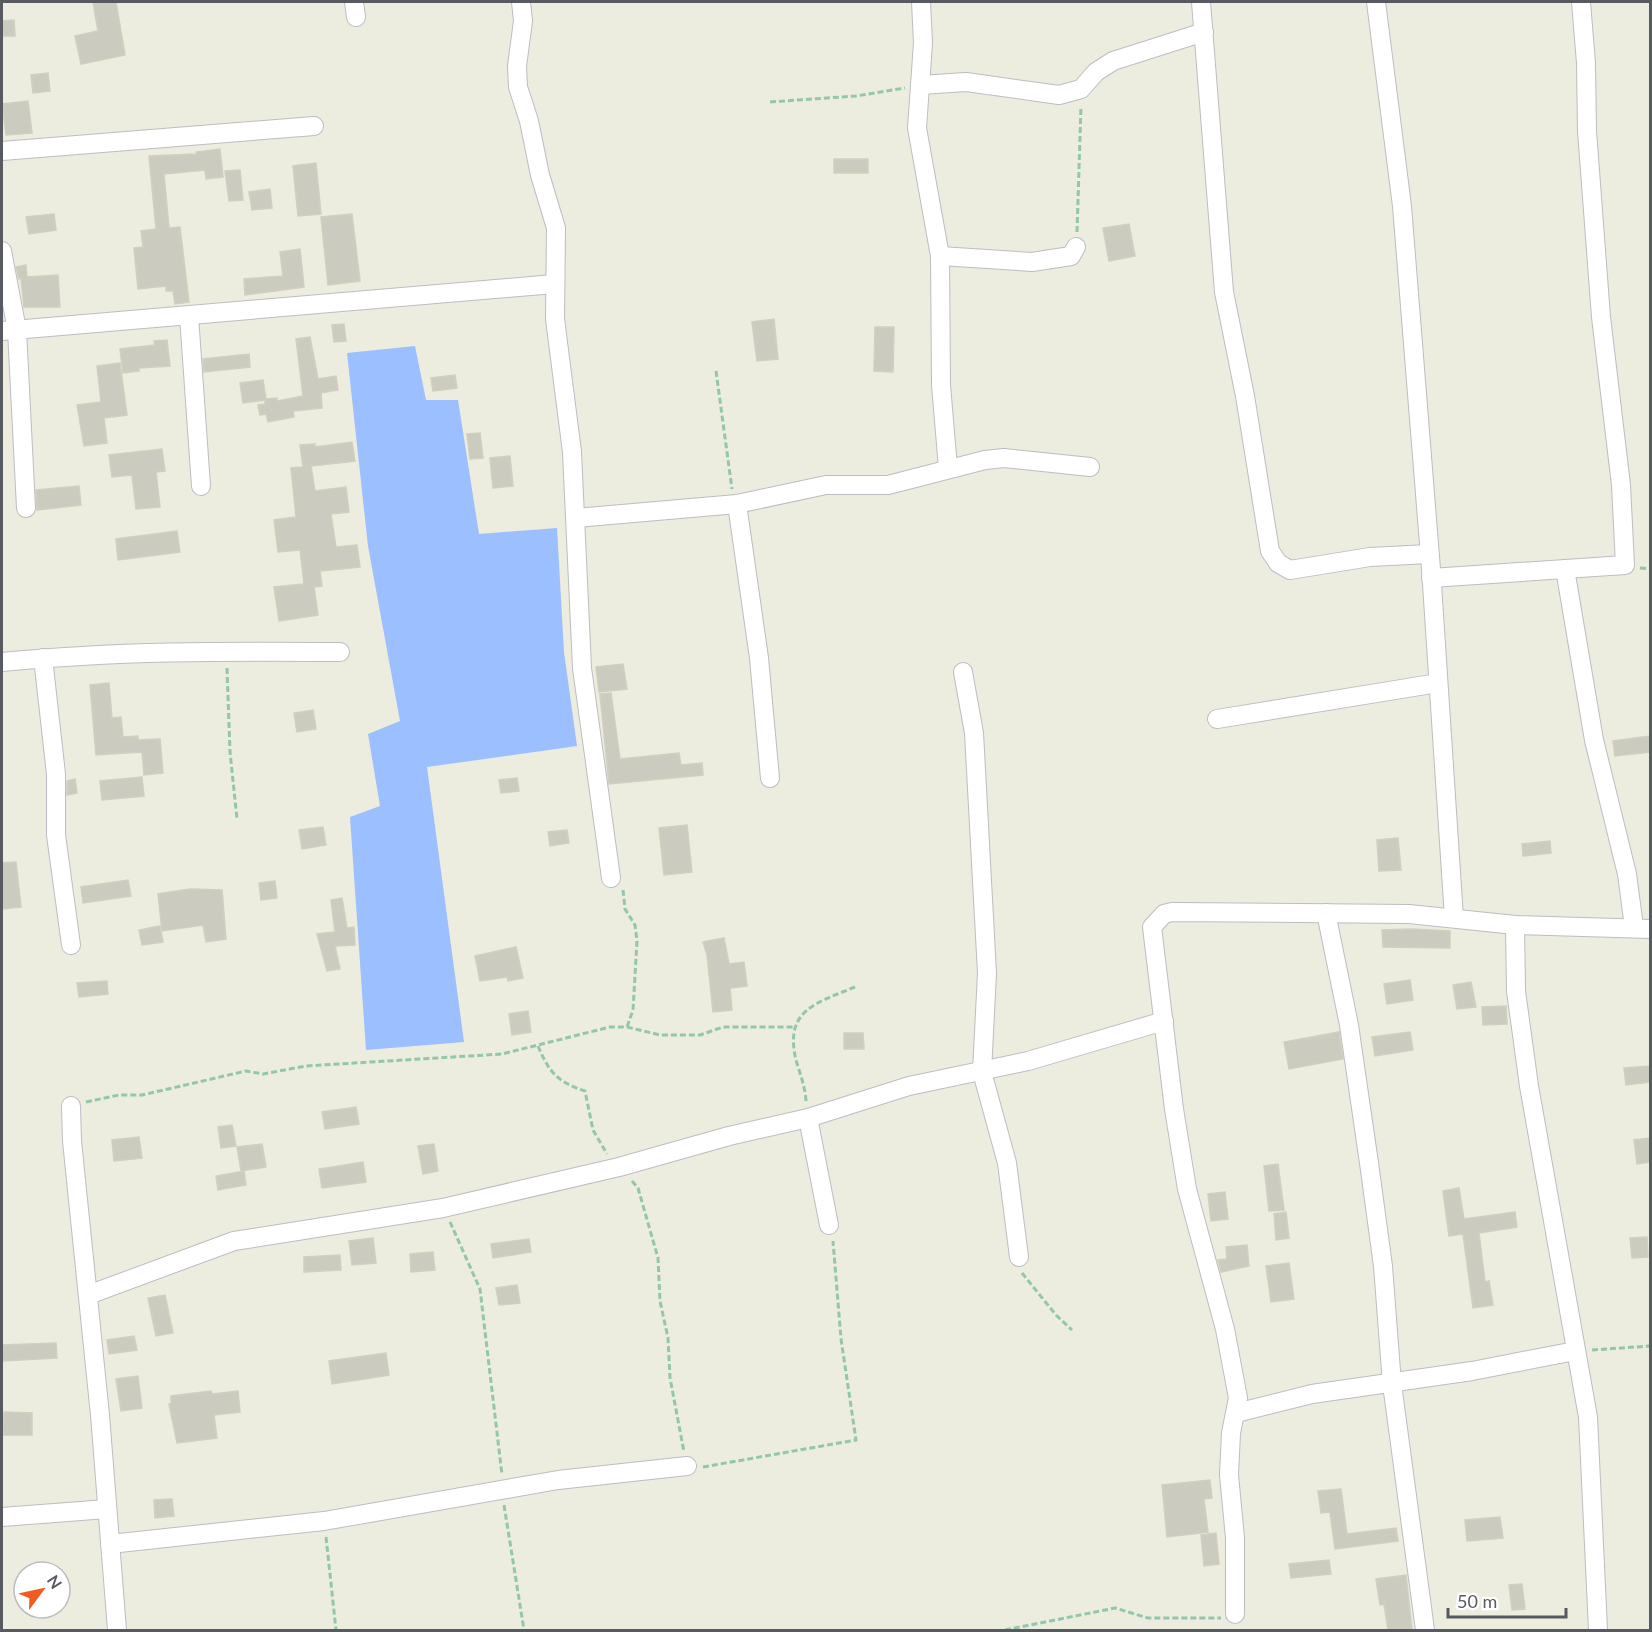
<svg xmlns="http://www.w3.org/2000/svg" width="1652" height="1632" font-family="Lato,sans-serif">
<rect width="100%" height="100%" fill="#ececdf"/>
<!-- water -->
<path fill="#9cbfff" d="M415,346L426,400H458L479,534L557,528L564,652L577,746L427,767L464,1042L366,1050L350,817L380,806L368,734L400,721L368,546L347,353Z"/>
<!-- building -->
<g fill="#cccbc0" stroke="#d1cfbd" stroke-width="1.5">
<path d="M93,2H116L125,55L81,64L75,36L98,31Z"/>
<path d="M14,20L15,36H3L2,21Z"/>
<path d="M48,73L50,91L33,93L31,75Z"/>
<path d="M28,101L32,133L6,135L2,104Z"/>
<path d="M220,149L223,177L206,179L205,170L164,174L169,228L180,227L189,302L175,304L173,291H166V286L138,289L134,248L143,247L141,231L156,229L149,156L197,154L196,152Z"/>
<rect x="834" y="159" width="34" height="14"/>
<path d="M316,163L321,214L298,216L293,166Z"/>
<path d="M240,170L243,200L229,201L225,171Z"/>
<path d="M270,189L272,208L252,210L249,192Z"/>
<path d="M54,214L56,230L29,234L26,217Z"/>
<path d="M352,214L360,281L328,285L321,217Z"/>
<path d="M1129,224L1135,256L1109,261L1103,228Z"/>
<path d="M300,249L304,287L245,295L244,279L283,276L280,252Z"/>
<path d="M26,265L27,277L58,275L60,307H24L21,278L19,279L16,267Z"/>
<path d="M774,319L778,359L757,361L752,322Z"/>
<path d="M344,324L346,341L334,342L332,325Z"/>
<path d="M875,327H894L893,372L874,371Z"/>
<path d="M310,337L318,379L336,376L338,390L321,393L322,408L293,411L294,417L268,422L266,414L260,415L258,405L265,404V400L243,403L240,383L263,380L266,399L277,398V401L303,396L296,339Z"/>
<path d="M167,340L170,366L139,368V371L123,373L120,349L155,345L154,341Z"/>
<path d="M249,354L250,367L204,372L203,359Z"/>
<path d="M120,363L127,415L104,418L107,443L84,446L77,405L101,402L97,366Z"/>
<path d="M455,375L457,388L433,391L431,378Z"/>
<path d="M480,433L483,458L470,459L467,434Z"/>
<path d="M352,442L355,461L311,466L315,491L346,487L349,512L331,514L336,547L357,545L360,567L320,571L322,586L314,587L318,615L279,621L274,587L304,584L300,550L278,552L274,520L296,517L291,468L303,467L300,445L315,444V447Z"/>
<path d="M162,449L165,471L156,472L160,507L136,509L132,475L112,477L109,455Z"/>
<path d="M510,456L513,486L493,488L490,458Z"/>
<path d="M79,486L81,505L37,510L36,490Z"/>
<path d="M177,531L180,552L118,560L116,539Z"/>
<path d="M623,664L627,689L599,692L596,667Z"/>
<path d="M109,683L112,718L121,717L123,737L138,736V740L160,739L163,773L144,775L142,752L96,755L90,685Z"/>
<path d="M611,693L620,759L679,753L681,765L702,763L703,775L609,784L600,694Z"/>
<path d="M313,710L316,729L297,732L294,713Z"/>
<path d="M1650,736V752L1615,756L1613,741Z"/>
<path d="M142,777L144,796L102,800L100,781Z"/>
<path d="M517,778L519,791L501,793L499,780Z"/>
<path d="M75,779L77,793L67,795V781Z"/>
<path d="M687,825L692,872L664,875L659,828Z"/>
<path d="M323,827L326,845L302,849L299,830Z"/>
<path d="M567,830L569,843L550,846L548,832Z"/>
<path d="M1398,838L1401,870L1379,871L1377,840Z"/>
<path d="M1550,841L1551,853L1523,856L1522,844Z"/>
<path d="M16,862L21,907L2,909V863Z"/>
<path d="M128,880L131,896L83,903L81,887Z"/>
<path d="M275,881L277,898L261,900L259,883Z"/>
<path d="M190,889L222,890L226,939L206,942L203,925L162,931L158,894Z"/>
<path d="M342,898L347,928L354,927L355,945L335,946L340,969L327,971L317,934L335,932L331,900Z"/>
<path d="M160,926L163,942L142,945L139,930Z"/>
<path d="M1411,929L1450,931V948L1383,947L1382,930Z"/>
<path d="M724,938L729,964L744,962L747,986L730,988L732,1010L713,1012L707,955L703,942Z"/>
<path d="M516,947L523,978L508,981L507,977L480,981L475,956Z"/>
<path d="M1410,980L1413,1000L1387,1004L1384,984Z"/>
<path d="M107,981L108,994L79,997L77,983Z"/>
<path d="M1471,982L1476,1007L1457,1009L1453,985Z"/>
<path d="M1506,1006L1507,1024L1483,1025L1482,1007Z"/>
<path d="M528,1011L531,1032L512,1035L509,1014Z"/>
<path d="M1339,1032L1343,1059L1289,1069L1284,1042Z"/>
<path d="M1410,1032L1413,1050L1375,1056L1372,1037Z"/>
<path d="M844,1033H863L864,1049H844Z"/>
<path d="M1650,1066V1082L1626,1085L1624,1068Z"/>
<path d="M356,1107L359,1124L325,1129L322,1112Z"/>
<path d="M232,1125L236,1146L221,1148L218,1127Z"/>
<path d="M139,1137L142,1158L114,1161L112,1140Z"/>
<path d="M1650,1138V1162L1637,1164L1634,1140Z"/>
<path d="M262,1144L266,1167L241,1171L237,1147Z"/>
<path d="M434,1144L438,1171L423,1174L418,1146Z"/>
<path d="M363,1162L366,1182L322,1188L319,1169Z"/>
<path d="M1278,1164L1284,1210L1269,1211L1264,1166Z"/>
<path d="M244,1171L246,1185L218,1190L216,1176Z"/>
<path d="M1459,1188L1464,1219L1515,1212L1517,1227L1479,1233L1485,1282L1489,1281L1493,1305L1473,1308L1463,1234L1449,1236L1443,1191Z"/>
<path d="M1225,1192L1228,1219L1211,1221L1208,1194Z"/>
<path d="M1286,1212L1289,1238L1276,1240L1274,1214Z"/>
<path d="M1647,1237L1648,1257L1632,1258L1630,1238Z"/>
<path d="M373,1238L376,1263L352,1265L349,1241Z"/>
<path d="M529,1239L531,1252L493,1258L491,1244Z"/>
<path d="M1247,1245L1249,1266L1221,1272L1218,1260L1227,1259L1226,1247Z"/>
<path d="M433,1252L435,1270L411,1272L410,1254Z"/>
<path d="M340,1255L341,1270L304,1272V1257Z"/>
<path d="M1289,1263L1294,1299L1271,1302L1266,1266Z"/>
<path d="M517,1285L520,1303L499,1305L496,1288Z"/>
<path d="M165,1295L173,1333L156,1336L148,1298Z"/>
<path d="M134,1336L137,1350L109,1354L107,1340Z"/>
<path d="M56,1343L57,1358L2,1361V1345Z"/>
<path d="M386,1353L389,1375L332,1384L329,1361Z"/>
<path d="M138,1376L142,1408L121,1411L116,1379Z"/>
<path d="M211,1391L212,1394L238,1391L240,1412L214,1415L217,1438L177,1443L169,1404H171V1396Z"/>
<path d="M4,1412L32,1413V1435H3Z"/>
<path d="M1210,1480L1212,1498L1204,1499L1208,1532L1167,1537L1162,1485Z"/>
<path d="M1341,1489L1347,1534L1396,1528L1398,1541L1335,1549L1330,1512L1321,1513L1318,1491Z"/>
<path d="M172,1499L174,1516L155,1518L154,1500Z"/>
<path d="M1500,1517L1503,1538L1467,1541L1465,1520Z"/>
<path d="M1216,1533L1219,1564L1204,1566L1201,1535Z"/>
<path d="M1329,1560L1331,1574L1291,1578L1289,1564Z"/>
<path d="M1406,1575L1412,1630H1388L1384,1604L1380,1605L1376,1579Z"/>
<path d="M1522,1584L1525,1609L1512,1610L1509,1585Z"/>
</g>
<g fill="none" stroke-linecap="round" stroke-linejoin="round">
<defs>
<g id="street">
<path d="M354,2L356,17"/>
<path d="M521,2L523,21L517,66L518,87L529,121L540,175L556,228L555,319L572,452L582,668L611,878"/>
<path d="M921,2L923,43L917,128L940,256L941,385L948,468"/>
<path d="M1201,2L1224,292L1245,396L1270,551L1278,563L1290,570L1370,557L1429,554"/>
<path d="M1376,2L1402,206L1431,569L1454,918"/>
<path d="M920,85L966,82L1059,95L1081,89L1096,72L1113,61L1204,32"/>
<path d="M2,151L314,126"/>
<path d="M2,251L17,330L26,508"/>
<path d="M940,256L1032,262L1071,256L1076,247"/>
<path d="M189,316L201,486"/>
<path d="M2,331L554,284"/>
<path d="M737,504L759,658L770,778"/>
<path d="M576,518L737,504L826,485H888L985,460L1004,458L1090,467"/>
<path d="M1565,569L1594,740L1627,874L1634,927"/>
<path d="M1431,578L1625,565L1621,485L1601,317L1587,131L1586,63L1581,2"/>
<path d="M43,658L56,774V835L71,945"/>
<path d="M2,662C114,651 227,651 340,652"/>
<path d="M963,672L974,733L987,973L982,1072L1007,1163L1019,1257"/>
<path d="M1217,719L1438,683"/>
<path d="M1326,913L1349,1025L1369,1163L1383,1266L1392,1384L1425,1630"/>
<path d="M1515,925L1516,991L1529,1086L1588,1417L1598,1630"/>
<path d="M71,1106L72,1141L100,1415L117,1630"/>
<path d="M808,1118L829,1225"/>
<path d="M88,1295L234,1241L443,1208L619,1167L729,1136L808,1118L909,1086L1028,1061L1164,1021"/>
<path d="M1236,1413L1312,1394L1472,1371L1575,1351"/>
<path d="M2,1517L107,1509"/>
<path d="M110,1544L324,1521L558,1480L687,1466"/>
<path d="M1235,1614V1538L1229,1475L1231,1433L1238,1398L1225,1329L1187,1189L1174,1109L1152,927L1164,914L1172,912L1409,914L1515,925L1650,929"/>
</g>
</defs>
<!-- street casing -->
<use href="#street" stroke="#bcbdc4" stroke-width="20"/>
<!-- path -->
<g stroke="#92c7ac" stroke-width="3" stroke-dasharray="6 3" stroke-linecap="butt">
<path d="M770,102L856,96L905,88"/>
<path d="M1077,232L1081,106"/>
<path d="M716,371L732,489"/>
<path d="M1640,568L1650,569"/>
<path d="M227,668L230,752L237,819"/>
<path d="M623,890L625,909L635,925L637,941L633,1010L627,1027"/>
<path d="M538,1046C549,1072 557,1082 585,1091L593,1130L607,1154"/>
<path d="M806,1101C805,1086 800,1074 796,1060C784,1010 816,1003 855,987"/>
<path d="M86,1102L119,1095H142L246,1071L263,1074L306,1066L502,1054L610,1027H627L660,1035H700L723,1027H794"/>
<path d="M632,1181L638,1188L658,1258L660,1301L668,1338L670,1378L684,1452"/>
<path d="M450,1222L480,1289L502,1475"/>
<path d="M1022,1273L1056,1315L1072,1330"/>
<path d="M1592,1350L1650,1346"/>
<path d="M703,1467L856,1440L841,1339L833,1241"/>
<path d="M504,1505L524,1630"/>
<path d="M326,1537L336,1630"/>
<path d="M1005,1630L1115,1608L1148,1618H1221"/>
</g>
<!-- street -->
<use href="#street" stroke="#fff" stroke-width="18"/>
</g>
<!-- border -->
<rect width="1652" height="1632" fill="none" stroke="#585a61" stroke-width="6"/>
<!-- north arrow -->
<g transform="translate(42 1590) rotate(57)"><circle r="28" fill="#ffffff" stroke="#bcbdc0" stroke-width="1.5"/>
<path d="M0-4.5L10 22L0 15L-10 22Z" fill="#f25b1e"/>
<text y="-9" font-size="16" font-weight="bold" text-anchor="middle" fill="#585a61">N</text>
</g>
<!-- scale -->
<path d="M1448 1608v9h118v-9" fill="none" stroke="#585a61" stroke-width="3"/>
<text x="1457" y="1608" font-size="18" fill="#585a61" stroke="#ffffff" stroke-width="4.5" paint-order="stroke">50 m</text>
</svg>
